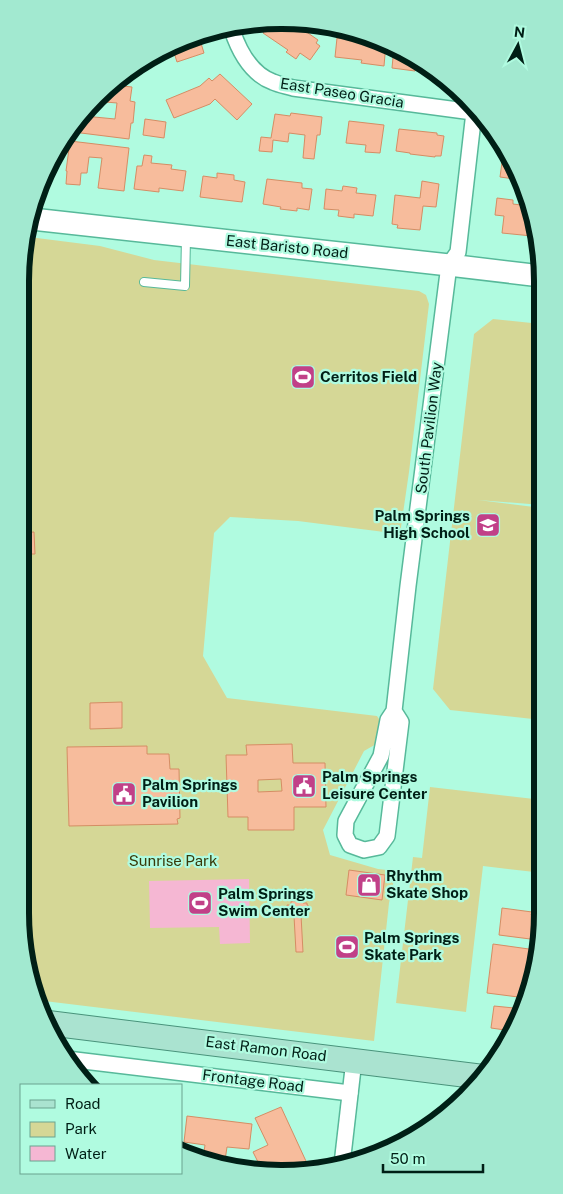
<svg xmlns="http://www.w3.org/2000/svg" width="563" height="1194" font-family="'Public Sans',sans-serif">
<rect width="100%" height="100%" fill="#b0fbe0"/>
<!-- green -->
<g fill="#d5d796">
<path d="M29,237L100,246L154,260L419,291L426,295L429,304L409,472L400,534L298,521L230,517L214,533L203,656L227,698L377,716L381,722L378,743L364,751L323,830L330,855L378,869L396,871L389,903L374,1041L36,1000L34,997L20,912V281Z"/>
<path d="M493,319L541,324L542,505L478,500L542,508V720L450,710L433,689L474,334Z"/>
<path d="M430,787L543,800V873L483,866L466,1012L396,1003L413,857L422,858Z"/>
</g>
<!-- water -->
<path fill="#f5b7d3" d="M249,879L250,943L220,944L219,927L150,928L149,881Z"/>
<!-- building -->
<g fill="#f7bc9c" stroke="#d58d64" fill-rule="evenodd">
<path d="M283,20L293,27L295,24L318,40L316,43L320,46L310,60L300,53L296,59L286,52L288,50L263,33L270,22Z"/>
<path d="M202,36L203,38L200,40L204,53L177,62L172,46L182,40Z"/>
<path d="M366,37L379,40V42L386,43L384,66L361,63L362,60L335,57L337,38L365,39Z"/>
<path d="M394,47L431,68L430,69L415,67V71L392,68Z"/>
<path d="M220,74L252,104L237,120L215,99L210,104L174,118L166,100L200,86L209,78L212,81Z"/>
<path d="M114,85L132,87L130,101L135,102L133,123H131L129,139L73,132L84,116L115,119L117,103L94,101L97,96Z"/>
<path d="M291,113L322,117L320,135H317L314,159L303,158L305,135L289,133L288,142L273,140L272,152L259,151L261,137L271,138L275,114L290,116Z"/>
<path d="M145,119L166,122L164,138L143,135Z"/>
<path d="M349,121L384,125L380,153L365,152L366,145L346,143Z"/>
<path d="M399,129L437,133V135L444,136L441,156H435V157L410,154V153L396,151Z"/>
<path d="M70,141L129,148L124,191L98,188L102,158L89,157L87,173H81L80,185L66,184L67,171H66Z"/>
<path d="M144,155L152,156L151,163L172,165L171,169L186,171L183,191L159,188V192L134,189L137,166H142Z"/>
<path d="M503,155H508L522,180L500,177Z"/>
<path d="M217,173L234,175V180L245,182L242,202L200,197L203,176L217,178Z"/>
<path d="M267,179L302,183V188L312,189L309,210L297,208V211L280,209L281,207L263,204Z"/>
<path d="M422,181L439,184L436,207L423,206L420,230L397,228L398,225L392,224L395,195L420,198Z"/>
<path d="M343,186L357,188L356,193L376,195L373,216L354,214V218L338,216L339,210L324,209L326,189L342,191Z"/>
<path d="M497,198L513,200V204L529,206L528,223L534,224L532,236L502,233L504,216L495,215Z"/>
<path d="M34,532L35,554H20V533Z"/>
<path d="M122,702V728L90,729V703Z"/>
<path d="M292,744L293,763H325L326,807H294V830H248V817H228L226,755H247L246,745ZM281,779L282,791L258,792V780Z"/>
<path d="M147,746V754H169L170,769H179L180,818L177,819L178,824L69,826L67,747Z"/>
<path d="M349,870L385,875L382,900L346,895Z"/>
<path d="M291,901H303V903H307V905H308V915H301L303,952H296L294,916H287V905H291Z"/>
<path d="M502,908L532,912L531,915L542,916L538,940L499,935Z"/>
<path d="M493,944L536,950L526,998L487,993Z"/>
<path d="M494,1006L524,1009L523,1013L512,1031L491,1028Z"/>
<path d="M281,1107L311,1172L279,1171L277,1164L265,1170H262L253,1152L268,1145L255,1118Z"/>
<path d="M187,1116L252,1124L249,1149L227,1147L224,1167L203,1159L205,1145L184,1142Z"/>
</g>
<g fill="none" stroke-linecap="round" stroke-linejoin="round">
<defs>
<path id="lane" d="M144,282L185,286L186,238"/>
<g id="street">
<path d="M232,30C239,51 251,74 273,82C280,85 287,86 293,88L480,113"/>
<path d="M394,711L401,722L387,836L379,847L364,850L350,845L345,835L346,821L381,756L388,720L394,711L408,586L449,265L458,252L474,112"/>
<path d="M67,1059L350,1093"/>
<path d="M342,1164L354,1060"/>
</g>
<path id="secondary" d="M32,219L449,265L541,276"/>
<path id="primary" d="M48,1023L483,1077"/>
</defs>
<!-- lane casing -->
<use href="#lane" stroke="#57b99a" stroke-width="10"/>
<!-- street casing -->
<use href="#street" stroke="#57b99a" stroke-width="18"/>
<!-- secondary casing -->
<use href="#secondary" stroke="#57b99a" stroke-width="24"/>
<!-- primary casing -->
<use href="#primary" stroke="#49937b" stroke-width="26"/>
<!-- lane -->
<use href="#lane" stroke="#fff" stroke-width="8"/>
<!-- street -->
<use href="#street" stroke="#fff" stroke-width="15"/>
<!-- secondary -->
<use href="#secondary" stroke="#fff" stroke-width="21"/>
<!-- primary -->
<use href="#primary" stroke="#aae3d0" stroke-width="24"/>
</g>
<!-- icons -->
<defs>
<symbol id="stadium-square" viewBox="-11 -11 22 22"><rect x="-9" y="-9" width="18" height="18" rx="4" fill="#c14088" stroke="#b0fbe0"/><path d="M0-5a6.5 5 0 1 0 0 10a6.5 5 0 1 0 0-10ZM-3.5-1.8h7v3.6h-7Z" fill="#fff"/></symbol>
<symbol id="school-square" viewBox="-11 -11 22 22"><rect x="-9" y="-9" width="18" height="18" rx="4" fill="#c14088" stroke="#b0fbe0"/><path d="M0-5L7-2L0 1L-7-2ZM-4 1L0 2.5L4 1V4Q0 6-4 4Z" fill="#fff"/></symbol>
<symbol id="civic-square" viewBox="-11 -11 22 22"><rect x="-9" y="-9" width="18" height="18" rx="4" fill="#c14088" stroke="#b0fbe0"/><path d="M-.6-6.5H3V-4.5H.6V-3L4-1V1h2V6H-6V1h2V-1L-.6-3ZM-1.2 2.5V6h2.4V2.5Z" fill="#fff"/></symbol>
<symbol id="shop-square" viewBox="-11 -11 22 22"><rect x="-9" y="-9" width="18" height="18" rx="4" fill="#c14088" stroke="#b0fbe0"/><path d="M-5-2.5h2.3a2.7 3.5 0 0 1 5.4 0H5L5.5 6h-11ZM-1.5-2.5h3a1.5 2.3 0 0 0-3 0Z" fill="#fff"/></symbol>
</defs>
<g fill-rule="evenodd">
<use href="#stadium-square" x="289" y="363" width="28" height="28"/>
<use href="#school-square" x="474" y="511" width="28" height="28"/>
<use href="#civic-square" x="290" y="772" width="28" height="28"/>
<use href="#civic-square" x="110" y="780" width="28" height="28"/>
<use href="#shop-square" x="355" y="871" width="28" height="28"/>
<use href="#stadium-square" x="186" y="889" width="28" height="28"/>
<use href="#stadium-square" x="333" y="933" width="28" height="28"/>
</g>
<g text-anchor="middle" stroke-width="4.5" stroke-linejoin="round" paint-order="stroke">
<!-- street labels -->
<g font-size="15" fill="#001f16" stroke="#b0fbe0">
<text transform="translate(342 93) rotate(9)" y="5">East Paseo Gracia</text>
<text transform="translate(287 247) rotate(6)" y="5">East Baristo Road</text>
<text transform="translate(429 428) rotate(-83)" y="5">South Pavilion Way</text>
<text transform="translate(266 1049) rotate(7)" y="5">East Ramon Road</text>
<text transform="translate(253 1081) rotate(7)" y="5">Frontage Road</text>
</g>
<!-- poi labels -->
<g font-size="15" font-weight="bold" fill="#001f16" stroke="#b0fbe0" text-anchor="start">
<text x="320" y="382">Cerritos Field</text>
<text x="470" y="521" text-anchor="end">Palm Springs<tspan x="470" dy="17">High School</tspan></text>
<text x="322" y="782">Palm Springs<tspan x="322" dy="17">Leisure Center</tspan></text>
<text x="142" y="790">Palm Springs<tspan x="142" dy="17">Pavilion</tspan></text>
<text x="386" y="881">Rhythm<tspan x="386" dy="17">Skate Shop</tspan></text>
<text x="218" y="899">Palm Springs<tspan x="218" dy="17">Swim Center</tspan></text>
<text x="364" y="943">Palm Springs<tspan x="364" dy="17">Skate Park</tspan></text>
</g>
<!-- park labels -->
<g font-size="15" fill="#393909" stroke="#b0fbe0">
<text x="173" y="866">Sunrise Park</text>
</g>
</g>
<!-- crop -->
<path d="M0 0H563V1194H0ZM281 29H282A252 252 0 0 1 534 281V913A252 252 0 0 1 282 1165H281A252 252 0 0 1 29 913V281A252 252 0 0 1 281 29Z" fill="#a2e9d0" fill-rule="evenodd"/>
<path fill="none" stroke="#001f16" stroke-width="6" d="M281 29H282A252 252 0 0 1 534 281V913A252 252 0 0 1 282 1165H281A252 252 0 0 1 29 913V281A252 252 0 0 1 281 29Z"/>
<!-- legend -->
<rect x="20" y="1084" width="162" height="90" fill="#b0fbe0" stroke="#6aa38f"/>
<rect x="30" y="1100" width="25" height="8" fill="#aae3d0" stroke="#6aa38f"/>
<text x="65" y="1109" font-size="15" fill="#001f16">Road</text>
<rect x="30" y="1122" width="25" height="15" fill="#d5d796" stroke="#6aa38f"/>
<text x="65" y="1134" font-size="15" fill="#001f16">Park</text>
<rect x="30" y="1146" width="25" height="15" fill="#f5b7d3" stroke="#6aa38f"/>
<text x="65" y="1159" font-size="15" fill="#001f16">Water</text>
<!-- north arrow -->
<g transform="translate(518 45) rotate(7)" stroke="#b0fbe0" stroke-width="4" paint-order="stroke">
<path d="M0-4L9 19L0 12L-9 19Z" fill="#001f16"/>
<text y="-8" font-size="14" font-weight="bold" text-anchor="middle" fill="#001f16">N</text>
</g>
<!-- scale -->
<path d="M383 1164v8h100v-8" fill="none" stroke="#001f16" stroke-width="2.5"/>
<text x="390" y="1164" font-size="15" fill="#001f16" stroke="#b0fbe0" stroke-width="4" paint-order="stroke">50 m</text>
</svg>
